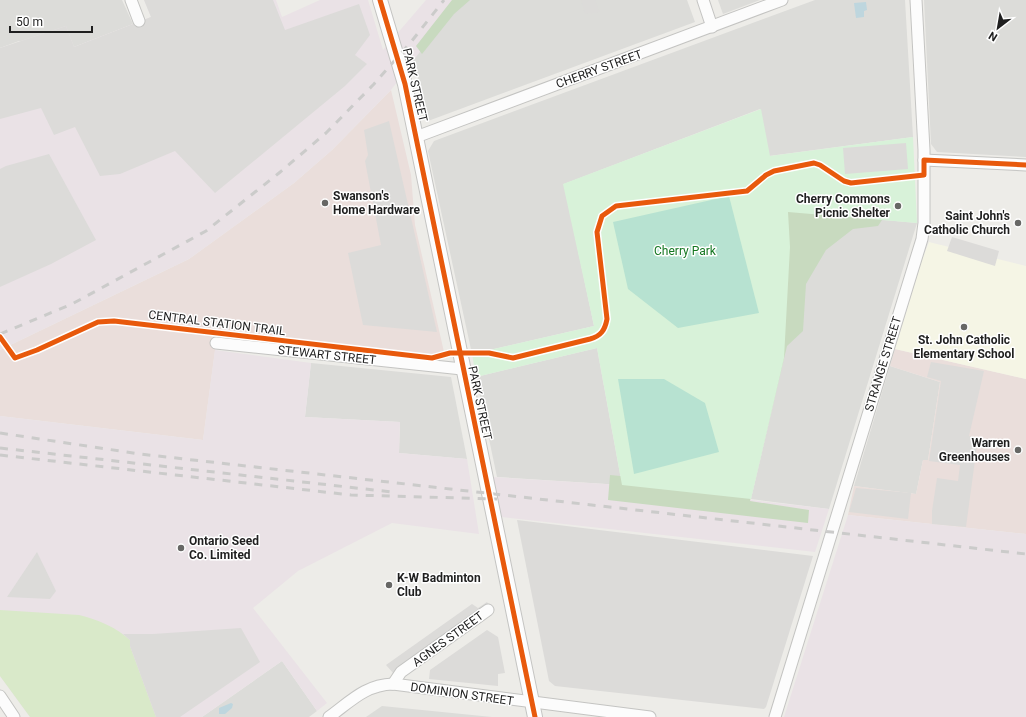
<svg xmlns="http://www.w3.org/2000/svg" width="1026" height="717" font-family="Roboto,sans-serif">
<rect width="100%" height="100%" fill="#edece8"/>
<!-- residential -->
<g fill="#dcdcd9">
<path d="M0,0H122L133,24L74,47L19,41L0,48Z"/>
<path d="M466,0H687L695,22L428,121L413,60L435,32Z"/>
<path d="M718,0H760L723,14Z"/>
<path d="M815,0H905L913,137L769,156L760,109L564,184L594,326L472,354L428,151L434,141Z"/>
<path d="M924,0H1026V157L937,152L931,144Z"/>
<path d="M787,211L917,223L829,509L751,499L784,358Z"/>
<path d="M597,348L622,485L497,477L476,377Z"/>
<path d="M311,363L451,377L467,459L399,453L400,422L305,417Z"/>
<path d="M890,366L940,382L928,460H923L916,494L854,486Z"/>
<path d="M282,661L317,711L309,717H202Z"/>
<path d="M382,706L492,717H366Z"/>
</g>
<!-- commercial -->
<g fill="#eadedb">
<path d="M391,90L411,175L415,225L444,352L435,357L207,329L216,343L203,440L0,416V350L189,259L294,183L332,150Z"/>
<path d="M895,349L1026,379V534L848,515L854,486L916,494L923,460H928L940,382L890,366Z"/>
</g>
<!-- industrial -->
<g fill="#eae2e6">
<path d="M144,0H276L282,17L320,0H368L383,50L426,0H466L435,32L391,90L332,150L294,183L189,259L0,350V48L66,26L74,47L151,17Z"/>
<path d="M215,350L311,363L305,417L400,422L399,453L467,459L479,534L392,523L298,571L253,608L327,703L317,711L282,661L202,717H30L0,676V416L203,440Z"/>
<path d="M492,477L622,485L829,509L815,552L502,517Z"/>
<path d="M848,515L1026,534V717H784Z"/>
</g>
<!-- education -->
<path fill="#f5f5e5" d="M929,242L1026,266V379L895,349L922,260Z"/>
<!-- grass -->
<path fill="#d9e9c9" d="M0,610L79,615C97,619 117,628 130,640V646L156,717H30L0,676Z"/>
<!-- forest -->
<g fill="#c8dabf">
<path d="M452,0H470L454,14L422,54L416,46Z"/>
<path d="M777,195L886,214L878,226L853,229L826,250L806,284L803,331L787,346L750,501L809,510L808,523L608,500L610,475L736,487Z"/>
</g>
<!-- park -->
<path fill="#d8f2d9" d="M761,109L770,156L913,137L917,223L788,212L790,247L784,358L751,499L622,485L597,348L476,377L472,354L594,326L563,184Z"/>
<!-- pitch -->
<g fill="#b7e2d1">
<path d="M729,196L759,313L678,328L628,289L613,222Z"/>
<path d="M618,379H664L705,403L719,452L634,474Z"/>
</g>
<!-- parking -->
<g fill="#dcdbd9">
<path d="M144,0H273L285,30L359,4L370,35L355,55L367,64L345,86L215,193L175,151L120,174L100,176L75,127L54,135L41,108L0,119V48L66,26L74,47L151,17Z"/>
<path d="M581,0H595L600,12L585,14Z"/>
<path d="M389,121L437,332L363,325L348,253L381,245L365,161L368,155L364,130Z"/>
<path d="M906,143L908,169L845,174L843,148Z"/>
<path d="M49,154L96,240L51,264L0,287V169L6,166Z"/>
<path d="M952,237L999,251L995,266L947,251Z"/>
<path d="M931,362L984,371L969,436L978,438L966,527L932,524V511L937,478L958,481L960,465L929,461L941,381L927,377Z"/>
<path d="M856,488L911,493L908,519L849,512Z"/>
<path d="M517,520L813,556L766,707L764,709L555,686L549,681Z"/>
<path d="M37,552L56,591L50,599L7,597Z"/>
<path d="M487,602L493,611L394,674L386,665L472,604L478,608Z"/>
<path d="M241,628L260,662L180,717H156L130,646V640L123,634H153Z"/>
<path d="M487,630L498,637L505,673L498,674V686L429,679L430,670Z"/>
</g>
<!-- water -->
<g fill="#bed6de">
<path d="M866,2L867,10L864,11V17L856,18L854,3Z"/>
<path d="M231,703L233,704L232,708L225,714H219V708Z"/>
</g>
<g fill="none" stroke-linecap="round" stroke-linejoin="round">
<defs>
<g id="minor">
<path d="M131,0L139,21"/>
<path d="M703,0L712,27"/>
<path d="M416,137L782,0"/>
<path d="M924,160L1026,165"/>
<path d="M216,343L462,369"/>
<path d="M393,684L401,672L488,610"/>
<path d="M0,696L14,717"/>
<path d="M329,717C351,701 365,685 393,684L650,717"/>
<path d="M775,717L922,239L924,223V150L916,0"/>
</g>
<path id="tertiary" d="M380,0L405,84L535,717"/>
</defs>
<!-- minor casing -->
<use href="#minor" stroke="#c4c4c2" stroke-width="13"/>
<!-- tertiary casing -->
<use href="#tertiary" stroke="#c4c4c2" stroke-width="16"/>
<!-- minor -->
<use href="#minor" stroke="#fcfcfc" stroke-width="11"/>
<!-- tertiary -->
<use href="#tertiary" stroke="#fcfcfc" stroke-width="14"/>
<!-- rail -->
<g stroke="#cbcbca" stroke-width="3" stroke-dasharray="8 8" stroke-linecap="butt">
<path d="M0,334L72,304L206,231L279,173L326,133L374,84L411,42L444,0"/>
<path d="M0,433L140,454L1026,554"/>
<path d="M0,448L392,492"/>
<path d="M0,455L351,495L497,499"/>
</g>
<defs>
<g id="cycleway">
<path d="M380,0L405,84L535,717"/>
<path d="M0,337L15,358L37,350L98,322L114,321L432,358L450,353H489L513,358L590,339C601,336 605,330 607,319L597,232L602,216L616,206L747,191L766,175L774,171L814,163L820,165L844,181L851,183L924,175V160L1026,165"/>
</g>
</defs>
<!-- cycleway casing -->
<use href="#cycleway" stroke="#fff" stroke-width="8"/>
<!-- cycleway -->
<use href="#cycleway" stroke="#e8590c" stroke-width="5"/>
</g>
<!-- markers -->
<g fill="#676765" stroke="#fff" stroke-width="1.5">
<circle cx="325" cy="203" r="4"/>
<circle cx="898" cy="206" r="4"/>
<circle cx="1018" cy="223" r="4"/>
<circle cx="964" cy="327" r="4"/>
<circle cx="1018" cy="450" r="4"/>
<circle cx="181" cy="548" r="4"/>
<circle cx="389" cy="585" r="4"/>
</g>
<g text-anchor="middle" stroke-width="3" stroke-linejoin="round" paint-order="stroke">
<!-- street labels -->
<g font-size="12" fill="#1f1f1f" stroke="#fff">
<text transform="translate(599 69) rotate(-20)" y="4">CHERRY STREET</text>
<text transform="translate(415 85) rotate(77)" y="4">PARK STREET</text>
<text transform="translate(217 323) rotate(7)" y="4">CENTRAL STATION TRAIL</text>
<text transform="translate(327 355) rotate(6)" y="4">STEWART STREET</text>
<text transform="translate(883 364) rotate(-73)" y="4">STRANGE STREET</text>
<text transform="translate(480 403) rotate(78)" y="4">PARK STREET</text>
<text transform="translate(448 639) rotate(-36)" y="4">AGNES STREET</text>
<text transform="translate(462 694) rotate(8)" y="4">DOMINION STREET</text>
</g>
<!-- poi labels -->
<g font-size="12" font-weight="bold" fill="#1f1f1f" stroke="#fff" text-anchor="start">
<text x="333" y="200">Swanson's<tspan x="333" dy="14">Home Hardware</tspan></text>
<text x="890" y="203" text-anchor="end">Cherry Commons<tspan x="890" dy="14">Picnic Shelter</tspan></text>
<text x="1010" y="220" text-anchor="end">Saint John's<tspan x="1010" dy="14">Catholic Church</tspan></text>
<text x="964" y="344" text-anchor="middle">St. John Catholic<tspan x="964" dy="14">Elementary School</tspan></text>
<text x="1010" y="447" text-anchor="end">Warren<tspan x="1010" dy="14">Greenhouses</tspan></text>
<text x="189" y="545">Ontario Seed<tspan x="189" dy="14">Co. Limited</tspan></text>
<text x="397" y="582">K-W Badminton<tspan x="397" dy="14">Club</tspan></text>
</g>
<!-- park labels -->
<g font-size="12" fill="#147721" stroke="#fff">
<text x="685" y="255">Cherry Park</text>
</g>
</g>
<!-- north arrow -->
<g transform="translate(998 28) rotate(211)" stroke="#ffffff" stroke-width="3" paint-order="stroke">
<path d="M0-3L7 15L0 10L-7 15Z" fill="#1f1f1f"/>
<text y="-6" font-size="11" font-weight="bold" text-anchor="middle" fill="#1f1f1f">N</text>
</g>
<!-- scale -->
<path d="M10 26v6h82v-6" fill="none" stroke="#1f1f1f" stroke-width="2"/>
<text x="16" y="26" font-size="12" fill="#1f1f1f" stroke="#ffffff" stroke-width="3" paint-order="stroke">50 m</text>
</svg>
